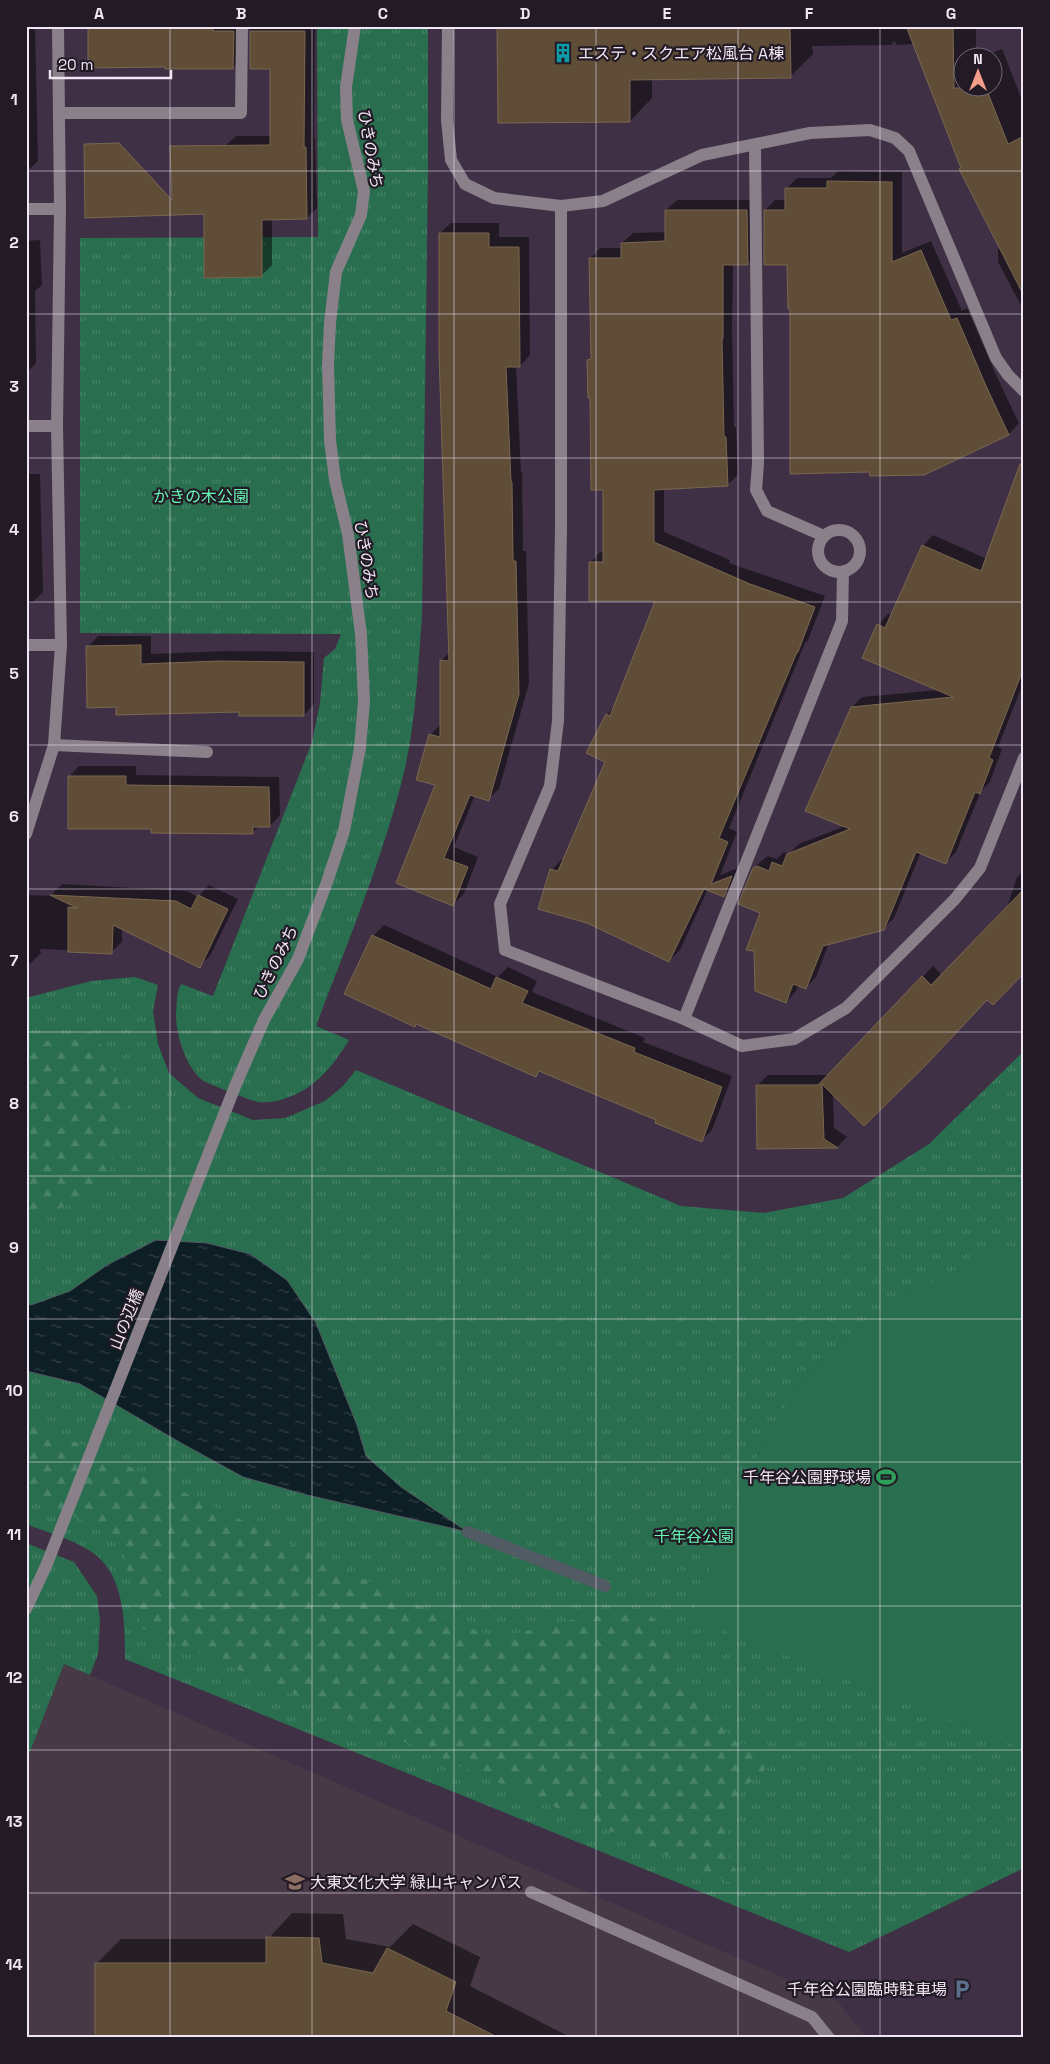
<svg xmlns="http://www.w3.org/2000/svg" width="1050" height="2064" font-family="'Space Grotesk','Noto Sans JP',sans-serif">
<defs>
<pattern id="grass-tufts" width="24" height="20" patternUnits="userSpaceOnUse" patternTransform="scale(1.25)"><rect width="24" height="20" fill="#296e4e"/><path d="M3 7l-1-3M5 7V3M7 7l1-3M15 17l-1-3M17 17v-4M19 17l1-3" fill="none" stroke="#488368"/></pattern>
<pattern id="forest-firs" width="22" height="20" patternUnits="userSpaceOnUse" patternTransform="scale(1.25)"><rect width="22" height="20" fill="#296e4e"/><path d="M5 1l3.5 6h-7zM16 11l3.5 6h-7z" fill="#488368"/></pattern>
<pattern id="water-ripples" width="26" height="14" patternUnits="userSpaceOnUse" patternTransform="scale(1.25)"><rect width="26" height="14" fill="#0e1e25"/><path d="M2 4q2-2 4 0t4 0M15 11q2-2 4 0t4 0" fill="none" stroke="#313f45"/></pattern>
</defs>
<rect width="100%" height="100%" fill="#3f3045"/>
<!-- education -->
<path fill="#483946" d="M64,1664L837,2001L867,2038H26V1762Z"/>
<!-- grass -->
<g fill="url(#grass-tufts)">
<path d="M317,26H428V169L422,617C418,667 416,719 405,768C384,856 348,941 316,1026L349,1040C334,1065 315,1089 286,1098C279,1101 267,1103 259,1102C254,1102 206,1083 202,1080C185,1065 176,1035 176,1014C177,1003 176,993 181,984L213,996L312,742L320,703L324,658L335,649L341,634L80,633V238L318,237Z"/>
<path d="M135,977L158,985L153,1011L158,1044L169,1073L198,1098L253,1120L285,1118L325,1101L343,1086L356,1070L681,1206L764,1213L843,1198L929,1144L1024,1051V1868L849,1952L125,1659C125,1622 125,1570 87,1549C68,1538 46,1532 26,1524V998L91,981Z"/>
<path d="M26,1543L74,1562L97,1596L100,1621L98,1654L90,1675L64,1664L26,1762Z"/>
</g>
<!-- forest -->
<g fill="url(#forest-firs)">
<path d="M94,1032L128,1101L106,1186L50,1213L26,1219V1045Z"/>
<path d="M26,1419L165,1483L444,1618L496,1638L584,1617L651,1614L681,1683L736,1742L769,1750L764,1771L744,1788L728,1816V1855L745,1889L143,1629L119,1538L26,1493Z"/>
</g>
<!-- pitch -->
<path fill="#296e4e" d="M1024,1245V1749L691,1618L730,1515L765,1439L798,1387L834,1347L898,1299L969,1263Z"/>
<!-- water -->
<path fill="url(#water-ripples)" stroke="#525a63" d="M156,1240L207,1243L250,1254L287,1280L316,1323L357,1425L366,1456L401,1487L468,1532L307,1495L243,1477L181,1443L80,1384L26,1371V1304L31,1305L70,1291L107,1265Z"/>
<!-- shadow -->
<g fill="#0007">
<path d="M26,26H35L38,161L26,172Z"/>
<path d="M90,26H244L243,57L233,68L90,66Z"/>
<path d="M250,26H315L314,138H315L317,208L307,218L272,219V265L261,276L225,146L236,136H271V68H251Z"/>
<path d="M498,26H976V58H962V88H992V58H979L1002,49L1024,105V311L998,262V249L1000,247L962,167L915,44L896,45L895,41L891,45L812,46L813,54L790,77L652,78V98L630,121Z"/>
<path d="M838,171L902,172V253L931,241L962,311L967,308L996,375L1019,423L1009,434L923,474L791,307L788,264L765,210L775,200H786V189L797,178H831Z"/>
<path d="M677,200H757L758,253L747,264H733L732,328L734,427H736L738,475L727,485L664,488V532L730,560L729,563L825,596L808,640L805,643L729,828L737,832L720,875L741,867L734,885L723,896L708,889L680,950L669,961L552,870L562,859L564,860L607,761V715L615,706L657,599L590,563L600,552H605V488L588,360L592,356L590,259L600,248H622V243L633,233L667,232L666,210Z"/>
<path d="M451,223H499V237H529L530,355L520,366H516L521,472H522L523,551H526L529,683L499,789L488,799L475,795L454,847L478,857L464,894L453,904L397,882L437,784L430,735L441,724V661L450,652L440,233Z"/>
<path d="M40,240L42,285L35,291L36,363L26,373V241Z"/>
<path d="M26,474H40L43,592L33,602H26Z"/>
<path d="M1024,486V681L998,747L1002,749L990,782L981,791L956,852L946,862L921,852L894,918L883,929L829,943L816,977L806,988L799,985L796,991L786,1002L761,913L754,868L765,858L768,856L777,859L784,852L789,854L799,844L845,826L852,707L862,697L939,690L878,625L888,614L892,616L923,546L933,535L987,559Z"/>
<path d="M98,636H151V654L229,651L314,652V704L304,715L117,706L88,647Z"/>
<path d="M79,766H136V775L279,777L280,815L270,826H259L252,833L152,827L69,777Z"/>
<path d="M1024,870V972L988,998L833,1093L834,1128L847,1137L837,1147L758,1148L757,1086L768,1075H830L933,966L942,975L1007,908L1017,877Z"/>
<path d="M62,884L187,891L198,897L209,885L238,899L210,956L199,966L122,929V942L111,952L40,949L41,953L31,963L26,964V895L57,896L52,894Z"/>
<path d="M384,925L498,977L508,967L537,981L532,992L645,1038L643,1042L732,1076L712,1130L702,1140L658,1119L541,1071L536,1076L417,1023L414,1026L373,936Z"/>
<path d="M292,1913L343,1914L346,1939L390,1947L413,1924L480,1957L470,1986L572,2038H96V1964L121,1939H268Z"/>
</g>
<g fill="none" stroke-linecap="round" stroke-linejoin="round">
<!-- stream -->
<path stroke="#525a63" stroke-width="12" d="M468,1532L605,1586"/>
</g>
<!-- building -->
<g fill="#5f4d37" stroke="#7a6750">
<path d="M213,26V31H234L233,69H165V67L88,68V27Z"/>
<path d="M497,26H790L791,78L630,80V122L498,123Z"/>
<path d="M906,26H953L954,88H986L1008,144L1024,136V296L959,169L961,168Z"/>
<path d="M250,31H305L304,147H306L307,219L262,220V277L204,278V214L85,218L84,144L119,143L172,200L170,146L270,145V69H250Z"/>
<path d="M827,181L892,182V262L921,250L951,320L957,318L986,386L1009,435L924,475L870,476L869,472L790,474V309H788L787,265H764V210H785V188H827Z"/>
<path d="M665,210H747L748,265H723V339H722L724,437H726L728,486L654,490V542L750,584L815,607L798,652H797L719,838L728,842L711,884L732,876L724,897L704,889L669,962L587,923L538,909L550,869L558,871L605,762L586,753L606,714L610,716L655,601H589V562H603V490H591L590,398H588L587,360L591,359L589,258H621V243L665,241Z"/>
<path d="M439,233H489V247H519L520,367H506L511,482H512L513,561H516L519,694L489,801L470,795L444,858L468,867L453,906L396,883L435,785L416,780L429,734L440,737V660L449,661L439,354Z"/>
<path d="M1020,464L1024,465V667L989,758L993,760L980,794L975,792L946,864L916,852L884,930L823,946L806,989L793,984L786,1003L755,991L754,951L746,950L760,913L738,904L753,868L757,866L769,871L772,862L782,866L787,854L850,829L805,811L851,707L953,697L862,658L877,624L885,628L922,545L981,571Z"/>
<path d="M141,645V664L218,661L304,662V716H239V712L116,715V707L87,708L86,646Z"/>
<path d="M68,776H126V785L269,787L270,827H253V834L151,833V829H68Z"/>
<path d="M1024,889V973L993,1005L987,1000L926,1065L864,1126L822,1084L824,1139L838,1148L757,1149L756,1085H818L922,976L931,985Z"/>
<path d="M50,895L176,901L191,909L198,895L228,909L200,968L113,925L112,954L68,952V907L77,908Z"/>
<path d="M372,935L491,989L496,977L528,991L522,1003L635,1048L634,1052L722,1087L702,1142L655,1123L656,1120L539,1071L536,1077L416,1024L415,1027L344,994Z"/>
<path d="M266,1937L319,1938L322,1963L373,1973L387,1948L456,1982L446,2011L499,2038H95V1963H266Z"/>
</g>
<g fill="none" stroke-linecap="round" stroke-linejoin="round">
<!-- minor -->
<g stroke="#8a808a" stroke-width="12">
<path d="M448,26L447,120L451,160L465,184L494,198L561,206V527L558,721L550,786L500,904L505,950L684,1019L742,1046L794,1039L846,1008L955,899L980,868L1024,758"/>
<path d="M60,113H241L242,26"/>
<path d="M755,145L758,463L756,490L767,511L824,536"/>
<path d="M561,206L603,201L702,155L810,133L870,130L895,138L909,151L996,358L1008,375L1024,391"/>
<path d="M26,209H60"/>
<path d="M26,426H57"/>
<circle cx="839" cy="551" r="21"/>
<path d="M26,645H61"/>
<path d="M54,745L207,752"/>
<path d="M26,834L54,745L61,645L57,426L60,209L58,26"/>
<path d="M684,1019L842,621L843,572"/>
<path d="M26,1609L46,1566L236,1084L264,1020L298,959L327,882L344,831L360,748L364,701L361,634L348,534L335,480L330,440L328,364L330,323L336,272L361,215L364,191L347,120L346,87L355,26"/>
<path d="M531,1892L812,2017L829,2038"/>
</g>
</g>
<!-- grid -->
<path fill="none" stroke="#f0e6f4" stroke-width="1" stroke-opacity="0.55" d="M170,26V2038M312,26V2038M454,26V2038M596,26V2038M738,26V2038M880,26V2038M26,171H1024M26,314H1024M26,458H1024M26,602H1024M26,745H1024M26,889H1024M26,1032H1024M26,1176H1024M26,1319H1024M26,1462H1024M26,1606H1024M26,1750H1024M26,1893H1024"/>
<!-- icons -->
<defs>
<symbol id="building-bare" viewBox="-9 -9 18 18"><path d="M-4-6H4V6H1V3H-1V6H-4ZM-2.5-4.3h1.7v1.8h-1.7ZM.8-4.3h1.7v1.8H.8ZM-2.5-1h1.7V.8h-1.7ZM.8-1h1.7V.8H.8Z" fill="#0f9aa8" stroke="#221b25" stroke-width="2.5" paint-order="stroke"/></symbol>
<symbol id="stadium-bare" viewBox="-9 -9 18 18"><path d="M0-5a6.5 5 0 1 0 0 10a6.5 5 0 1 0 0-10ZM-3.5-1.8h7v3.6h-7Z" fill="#2e9e5b" stroke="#221b25" stroke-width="2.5" paint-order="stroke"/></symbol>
<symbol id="university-bare" viewBox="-9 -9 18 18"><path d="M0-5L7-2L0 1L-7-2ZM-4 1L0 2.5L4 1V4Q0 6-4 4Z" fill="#8d6e63" stroke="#221b25" stroke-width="2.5" paint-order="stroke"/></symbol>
<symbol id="parking-bare" viewBox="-9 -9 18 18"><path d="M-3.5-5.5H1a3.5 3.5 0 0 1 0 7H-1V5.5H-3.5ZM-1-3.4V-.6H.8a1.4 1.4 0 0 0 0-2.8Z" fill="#5c6f8a" stroke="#221b25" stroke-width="2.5" paint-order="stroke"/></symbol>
</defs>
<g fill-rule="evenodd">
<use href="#building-bare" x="549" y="39" width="28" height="28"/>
<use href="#stadium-bare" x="872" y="1463" width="28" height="28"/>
<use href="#university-bare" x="281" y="1868" width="28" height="28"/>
<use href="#parking-bare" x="948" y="1975" width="28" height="28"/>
</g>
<g text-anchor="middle" stroke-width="4.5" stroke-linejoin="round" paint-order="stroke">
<!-- poi labels -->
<g font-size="16" fill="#f0e6f4" stroke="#221b25" text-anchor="start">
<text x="578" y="59">エステ・スクエア松風台 A棟</text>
<text x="871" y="1483" text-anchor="end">千年谷公園野球場</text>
<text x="310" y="1888">大東文化大学 緑山キャンパス</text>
<text x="947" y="1995" text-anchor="end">千年谷公園臨時駐車場</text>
</g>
<!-- street labels -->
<g font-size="16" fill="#f0e6f4" stroke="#221b25">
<text transform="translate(371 149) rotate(80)" y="6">ひきのみち</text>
<text transform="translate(367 560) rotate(81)" y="6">ひきのみち</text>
<text transform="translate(275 962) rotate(-64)" y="6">ひきのみち</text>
<text transform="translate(126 1319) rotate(-68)" y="6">山の辺橋</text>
</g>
<!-- park labels -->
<g font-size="16" fill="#66f8b4" stroke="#221b25">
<text x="201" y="502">かきの木公園</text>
<text x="694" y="1542">千年谷公園</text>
</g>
</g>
<!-- border -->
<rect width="1050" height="2064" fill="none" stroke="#221b25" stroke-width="55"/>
<!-- north arrow -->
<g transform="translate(978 72)"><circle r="24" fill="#221b25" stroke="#746c78"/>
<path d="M0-4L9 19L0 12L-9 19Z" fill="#f49d8b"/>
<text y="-8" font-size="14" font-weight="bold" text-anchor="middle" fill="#f0e6f4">N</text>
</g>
<!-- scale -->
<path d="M50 70v8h121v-8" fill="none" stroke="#f0e6f4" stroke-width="2.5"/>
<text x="58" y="70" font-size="15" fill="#f0e6f4" stroke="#221b25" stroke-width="4" paint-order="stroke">20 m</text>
<rect x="28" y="28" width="994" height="2008" fill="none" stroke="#f0e6f4" stroke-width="2"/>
<g font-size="16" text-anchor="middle" font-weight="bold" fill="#f0e6f4">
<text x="99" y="19">A</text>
<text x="241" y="19">B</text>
<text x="383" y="19">C</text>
<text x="525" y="19">D</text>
<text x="667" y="19">E</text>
<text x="809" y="19">F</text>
<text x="951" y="19">G</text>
<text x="14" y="105">1</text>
<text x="14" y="248">2</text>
<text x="14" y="392">3</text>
<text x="14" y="535">4</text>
<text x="14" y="679">5</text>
<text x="14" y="822">6</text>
<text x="14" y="966">7</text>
<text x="14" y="1109">8</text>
<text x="14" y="1253">9</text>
<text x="14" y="1396">10</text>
<text x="14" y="1540">11</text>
<text x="14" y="1683">12</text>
<text x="14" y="1827">13</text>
<text x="14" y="1970">14</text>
</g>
</svg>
